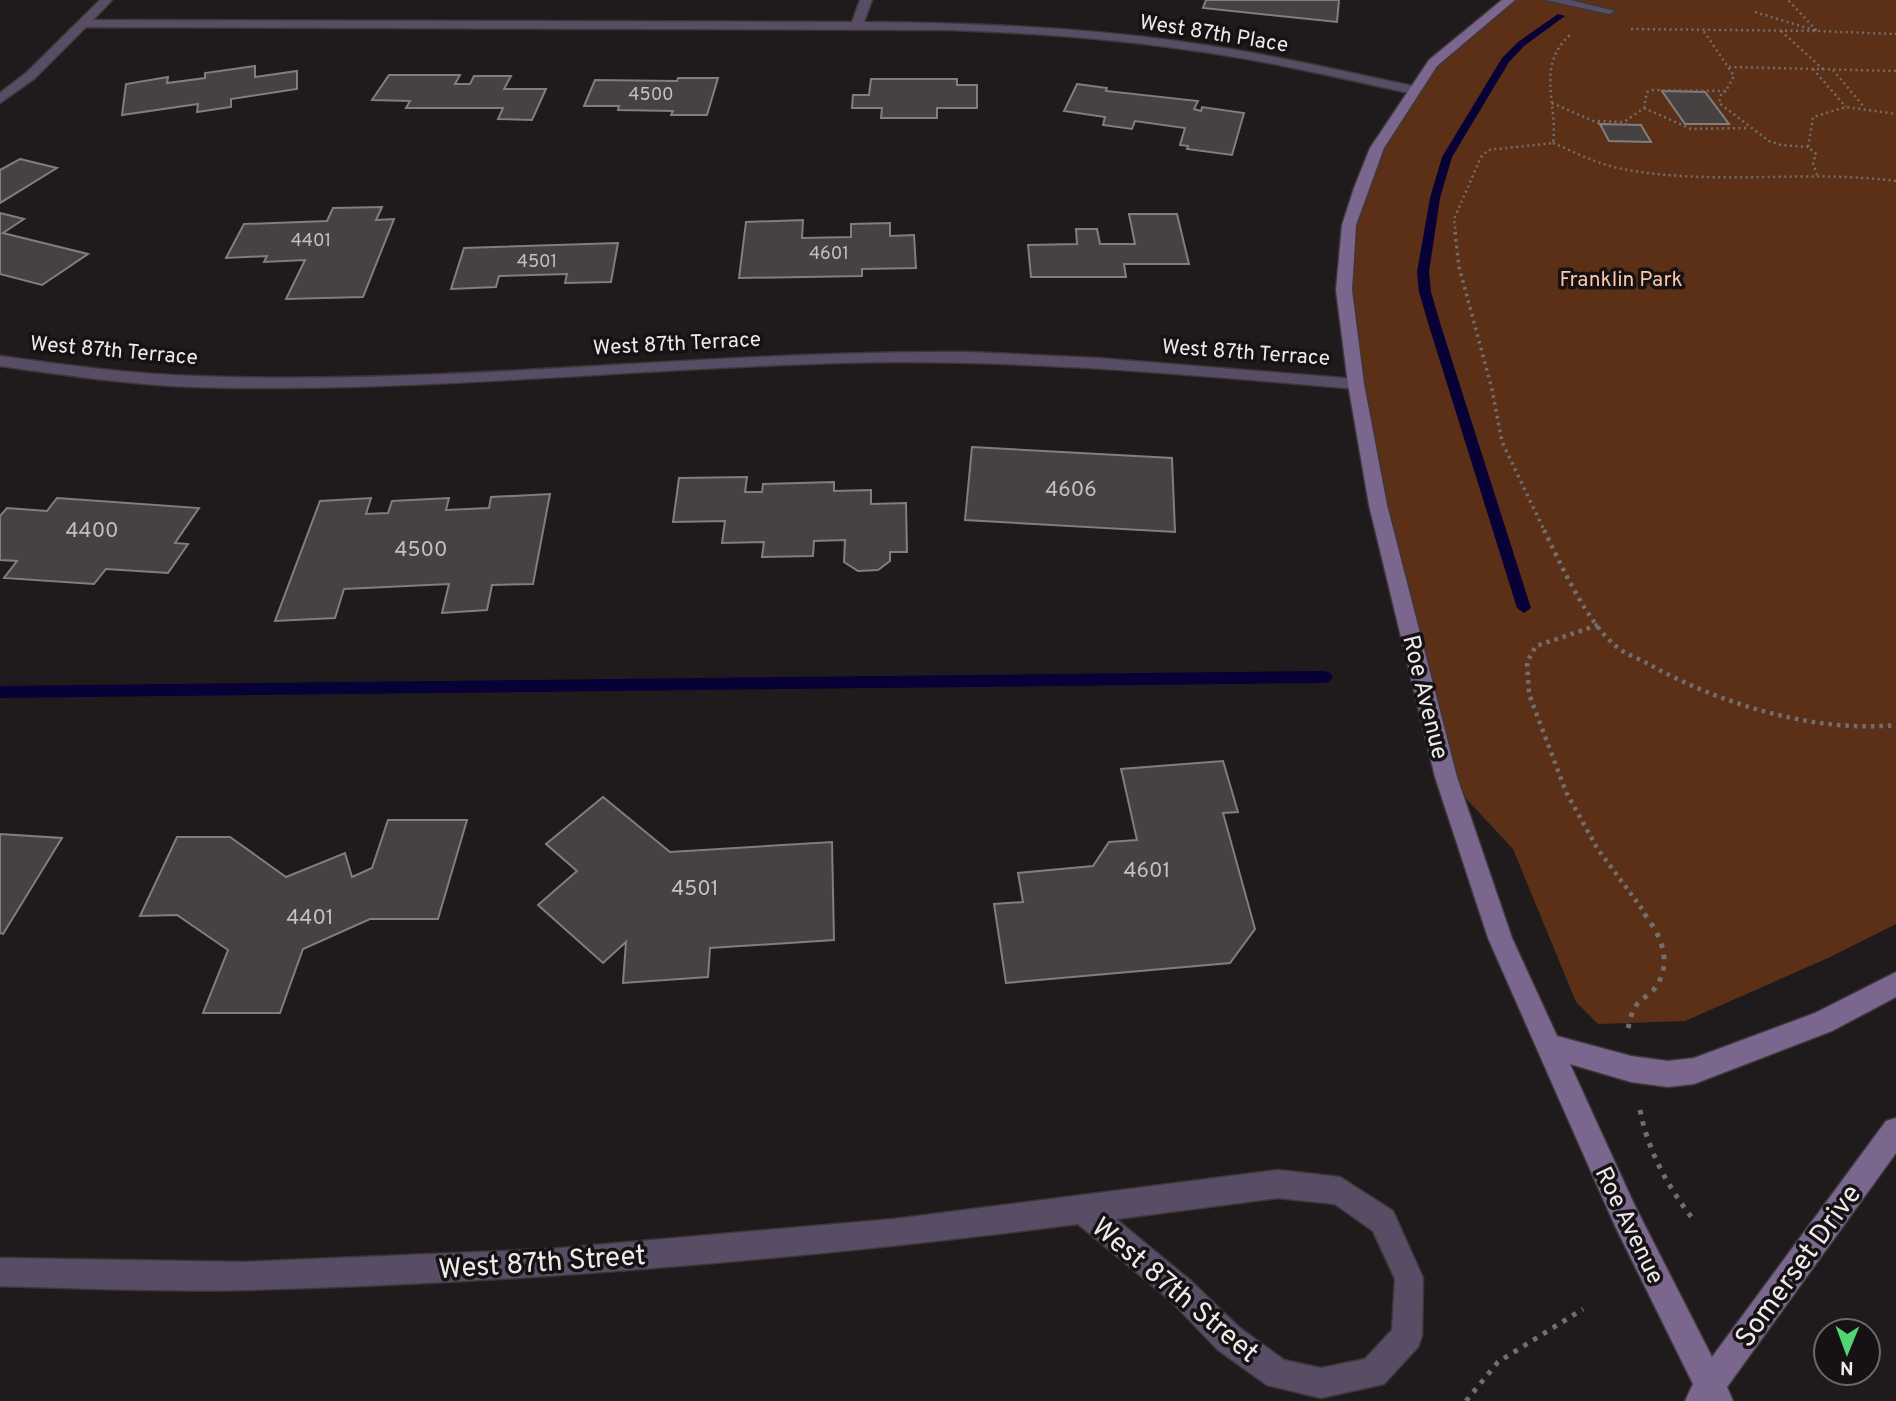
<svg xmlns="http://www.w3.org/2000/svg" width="1896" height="1401" font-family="Overpass,sans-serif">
<rect width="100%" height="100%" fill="#1f1b1d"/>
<!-- green -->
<path fill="#5c3017" d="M1509,0H1896V924L1828,958L1685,1021L1598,1024L1576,1002L1513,849L1446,777L1378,505L1344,290L1361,188L1433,63Z"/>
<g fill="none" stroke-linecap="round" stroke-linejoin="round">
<!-- stream -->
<g fill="#070135" fill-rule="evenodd">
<path d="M1558,14L1565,16L1524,46L1509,62L1452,157L1440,198L1429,272L1431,292L1441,326L1531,608L1524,613L1517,608L1429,326L1419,292L1417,272L1430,198L1442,157L1502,58L1518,42Z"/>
<path d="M1325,671L1330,673L1333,677L1330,681L1325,683L0,698V686Z"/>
</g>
</g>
<!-- building -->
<g fill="#474242" stroke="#837d7d" stroke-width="2">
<path d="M1206,0H1339L1337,22L1203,8Z"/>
<path d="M255,66V77L297,71V89L231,99V107L197,112L198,104L122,115L126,84L168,77L167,83L205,78V73Z"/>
<path d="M389,75H460L455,84H470L474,76H511L504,89H546L532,120L498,119L503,108H406L410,101L372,100Z"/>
<path d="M678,78H718L707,115H671L673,111L618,110L619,106H584L595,80L677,81Z"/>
<path d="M871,79H957V85H977V108H937V118H881L882,108H852L853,95H869Z"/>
<path d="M1077,84L1107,88L1106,91L1198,101L1194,109L1201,111L1202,107L1244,113L1232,155L1187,149L1188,146L1180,145L1185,128L1135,121L1132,129L1103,125L1105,117L1064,111Z"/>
<path d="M1662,91L1705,92L1729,124H1685Z"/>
<path d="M1600,124L1641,125L1651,142L1609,141Z"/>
<path d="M20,159L57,168L0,203V170Z"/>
<path d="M382,207L376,220L394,219L363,297L286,299L305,260L264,262L267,256L226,258L244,224L327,221L333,208Z"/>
<path d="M0,213L24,219L3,233L88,254L42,285L0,274Z"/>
<path d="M1129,214H1177L1189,264H1124L1126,277H1031L1028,245L1077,244L1076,229H1097L1100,244H1135Z"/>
<path d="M803,220L802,238L851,237V224L890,223V236L914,235L916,268L862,269V276L739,278L746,222Z"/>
<path d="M618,243L611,282L565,283L567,274L499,276L496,287L451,289L464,248Z"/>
<path d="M972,447L1172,458L1175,532L965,520Z"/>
<path d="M747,477L745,492H762L763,484L834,482V491L871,490V504L906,503L907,552H890V561L878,570L858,571L844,562L845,540L814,541L813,556L762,557L764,542L722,543L725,521L673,522L679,478Z"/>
<path d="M550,494L533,584L492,585L487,610L442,613L449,584L344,589L335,618L275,621L320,501L371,498L366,514L388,513L392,501L449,498L446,510L489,508L491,497Z"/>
<path d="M57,498L199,508L175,543L188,544L168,573L106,569L94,584L4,578L17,561L0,560V516L7,508L47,511Z"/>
<path d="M1223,761L1238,812L1223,813L1255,929L1230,963L1006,983L994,904L1023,902L1018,873L1093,866L1109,842L1137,840L1121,769Z"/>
<path d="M603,797L670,852L832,842L834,940L710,948L708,977L623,983L626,942L603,963L538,905L577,871L546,844Z"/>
<path d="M388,820H467L438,919H370L303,949L280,1013H203L228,950L177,915L140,916L177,837H230L286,877L345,853L352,877L372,868Z"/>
<path d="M0,834L62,838L3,934L0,933Z"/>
</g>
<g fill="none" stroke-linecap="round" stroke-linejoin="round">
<defs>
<path id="lane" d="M1546,0H1570L1615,11L1609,14Z"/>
<g id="street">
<path d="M100,0H112L93,20L852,22L860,0H872L864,22C971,23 1077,27 1183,42C1260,52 1337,70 1413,86L1419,90L1413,94C1336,77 1260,59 1182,49C1106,38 1030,33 953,30L86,27L34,79L0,103V93L26,73Z"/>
<path d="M968,352L1097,358L1356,379L1364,384L1356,389C1184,374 1011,358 838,363C625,369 411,393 197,387C131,385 65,375 0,366V356C65,365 130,374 195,376C451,386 710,350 968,352Z"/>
<path d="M1278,1170L1340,1177L1393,1211L1423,1278L1422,1336L1418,1347L1384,1384L1321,1398L1267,1385L1218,1350L1171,1301L1078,1224C801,1259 523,1283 244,1290C163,1292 81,1288 0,1286V1258L242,1262L550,1249L894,1219ZM1278,1198L1335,1204L1373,1231L1395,1279L1392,1330L1365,1359L1321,1368L1284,1360L1240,1328L1191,1281L1116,1219Z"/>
</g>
<path id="secondary" d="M1502,0H1515L1437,66L1384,148L1356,225L1352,290L1364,384L1387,505L1457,777L1512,938L1557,1036L1631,1056L1668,1061L1694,1058L1815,1013L1896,972V997L1832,1031L1694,1084L1668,1087L1631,1082L1570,1064L1635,1206L1712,1357L1886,1121L1896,1118V1153L1727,1387L1733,1401H1685L1693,1384L1615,1226L1488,938L1435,777L1369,505L1348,384L1336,290L1342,225L1354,188L1370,148L1429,60Z"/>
</defs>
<!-- lane casing -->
<use href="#lane" stroke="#3c383a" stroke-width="3"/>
<!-- street casing -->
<use href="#street" stroke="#3c383a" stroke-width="3"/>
<!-- secondary casing -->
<use href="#secondary" stroke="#3c383a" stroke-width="3"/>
<!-- path-far3 -->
<g stroke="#716e70" stroke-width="2.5" stroke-dasharray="2 3.5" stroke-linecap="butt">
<path d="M1755,12L1817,31L1896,34"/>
<path d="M1631,29L1817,31L1788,0"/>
<path d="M1781,31L1823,69"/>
<path d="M1729,67L1896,71"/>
<path d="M1813,69L1846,107"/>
<path d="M1833,70L1864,107"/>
<path d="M1726,91L1721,95L1719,103L1769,141L1781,145L1808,147"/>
<path d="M1552,103L1600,124"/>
<path d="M1644,108L1691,129L1748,128"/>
<path d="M1598,121L1624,122"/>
<path d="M1626,125L1624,122L1644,108L1647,92L1652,90L1726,91L1734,76L1703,30"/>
<path d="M1553,143C1574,152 1595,163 1618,168C1709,187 1804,169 1896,181"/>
<path d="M1817,175L1813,163L1816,154L1808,147L1813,117L1846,107L1896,114"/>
<path d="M1456,234L1454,219L1481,157L1488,150L1553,143C1558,101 1535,66 1571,34"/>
</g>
<!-- path-far2 -->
<path stroke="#716e70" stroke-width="3.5" stroke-dasharray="2.5 4.5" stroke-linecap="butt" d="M1455,232L1459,267L1492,389L1502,442L1545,532"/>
<!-- path-far1 -->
<g stroke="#716e70" stroke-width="4.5" stroke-dasharray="3.5 5" stroke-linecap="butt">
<path d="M1544,530C1561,565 1587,623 1617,647C1627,655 1640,659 1650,665C1721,704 1814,733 1896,725"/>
<path d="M1598,625L1536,646L1527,662L1529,694L1566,792L1597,848L1645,913"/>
</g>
<!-- path -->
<g stroke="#716e70" stroke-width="5" stroke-dasharray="4.5 7" stroke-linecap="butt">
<path d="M1628,1028C1630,1022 1631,1013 1635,1007C1640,999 1650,995 1655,988C1674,961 1660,934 1643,912"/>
<path d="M1640,1110C1648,1151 1667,1185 1692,1218"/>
<path d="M1466,1401L1498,1362L1583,1309"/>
</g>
<!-- lane -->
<use href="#lane" fill="#594c65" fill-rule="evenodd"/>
<!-- street -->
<use href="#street" fill="#594c65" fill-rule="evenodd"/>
<!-- secondary -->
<use href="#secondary" fill="#7b668e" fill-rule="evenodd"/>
</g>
<g text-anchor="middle" stroke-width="7" stroke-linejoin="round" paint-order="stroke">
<!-- far-number labels -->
<g font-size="18" fill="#c3c0c1">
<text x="651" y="100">4500</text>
<text x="311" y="246">4401</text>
<text x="829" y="259">4601</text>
<text x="537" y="267">4501</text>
</g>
<!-- far-street labels -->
<g font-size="21" fill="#eceaeb" stroke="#161214">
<text transform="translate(1214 33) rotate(9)" y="7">West 87th Place</text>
<text transform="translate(677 343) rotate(-3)" y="7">West 87th Terrace</text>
<text transform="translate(114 350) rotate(5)" y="7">West 87th Terrace</text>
<text transform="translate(1246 352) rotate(4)" y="7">West 87th Terrace</text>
</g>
<!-- far-park labels -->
<g font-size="21" fill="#fec5a8" stroke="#161214">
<text x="1621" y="286">Franklin Park</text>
</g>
<!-- number labels -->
<g font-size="21" fill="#c3c0c1">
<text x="1071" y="496">4606</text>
<text x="92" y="537">4400</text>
<text x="421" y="556">4500</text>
<text x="1147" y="877">4601</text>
<text x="695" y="895">4501</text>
<text x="310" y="924">4401</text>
</g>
<!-- street labels -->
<g font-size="24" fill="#eceaeb" stroke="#161214">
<text transform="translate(1426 697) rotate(76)" y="8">Roe Avenue</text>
<text transform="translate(1630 1225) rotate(64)" y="8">Roe Avenue</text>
</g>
<!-- near-street labels -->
<g font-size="28" fill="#eceaeb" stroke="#161214">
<text transform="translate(542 1261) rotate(-4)" y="10">West 87th Street</text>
<text transform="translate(1797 1265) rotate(-54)" y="10">Somerset Drive</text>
<text transform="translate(1176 1289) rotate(40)" y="10">West 87th Street</text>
</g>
</g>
<!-- north arrow -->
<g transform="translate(1847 1352) rotate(181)"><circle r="33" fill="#161214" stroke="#6c686a" stroke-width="2"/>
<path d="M0-5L12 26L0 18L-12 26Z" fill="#52d673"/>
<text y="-10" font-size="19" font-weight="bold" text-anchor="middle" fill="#eceaeb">N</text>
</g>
</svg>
